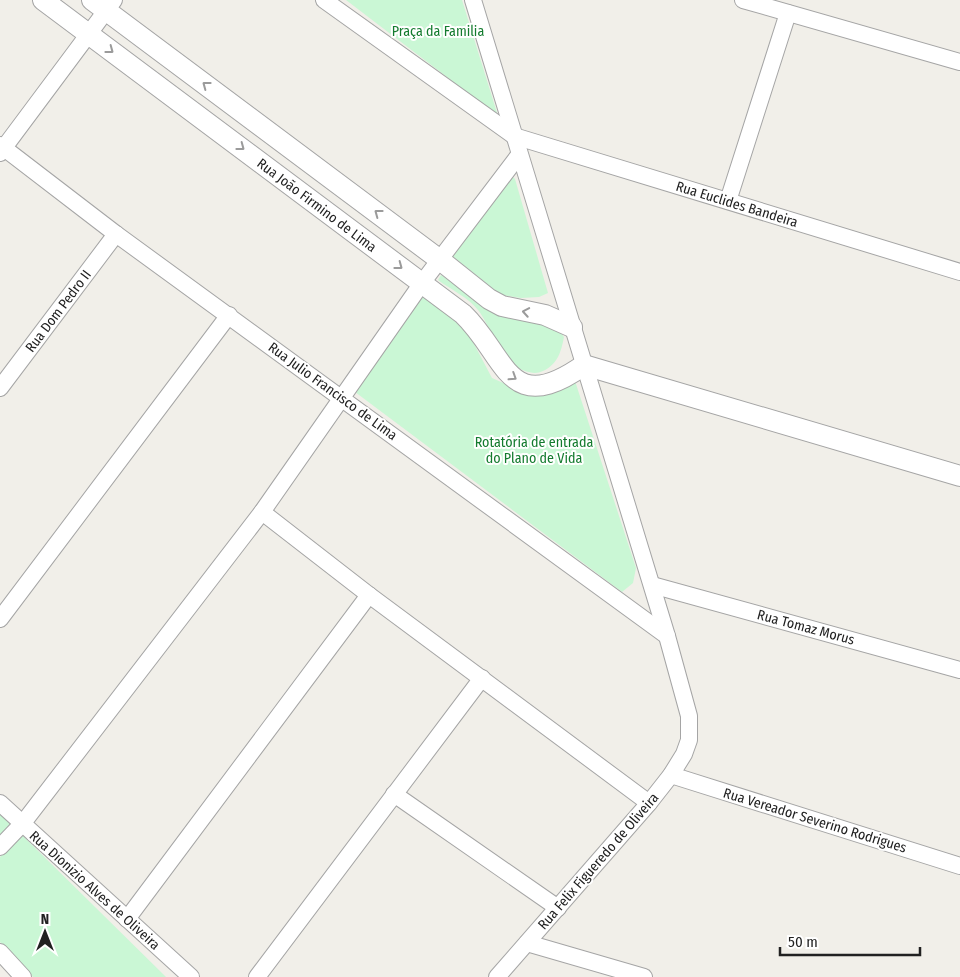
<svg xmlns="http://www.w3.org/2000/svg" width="960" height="977" font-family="'Fira Sans Condensed',sans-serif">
<rect width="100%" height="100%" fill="#f1efe9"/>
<!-- park -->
<g fill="#caf7d5">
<path d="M346,0H462L498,116Z"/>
<path d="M509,173L515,179L548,293L539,297L521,298L501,295L451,255Z"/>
<path d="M441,275L493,311L554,324L564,337C561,352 558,364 543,371C537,374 531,373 525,371C495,361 495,332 478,310C469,298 450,289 438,280Z"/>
<path d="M423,293L464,325L492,378L521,391L575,381L636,568L633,583L622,592L351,389Z"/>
<path d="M0,814L12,825L0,837Z"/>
<path d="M21,834L166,977H33L0,942V857Z"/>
</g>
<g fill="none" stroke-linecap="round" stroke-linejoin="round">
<defs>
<g id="minor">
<path d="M324,0L514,136L960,272"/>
<path d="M473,0L667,636L689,716V740L684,754L671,775L649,803L497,977"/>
<path d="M743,0L960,62"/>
<path d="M0,145L116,234L667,636"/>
<path d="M0,153L114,0"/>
<path d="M728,201L788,13"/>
<path d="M0,388L116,234"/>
<path d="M262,512L369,595L649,803"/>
<path d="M652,585L960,670"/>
<path d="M0,619L229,315"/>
<path d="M671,775L960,866"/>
<path d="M394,794L558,908"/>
<path d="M0,803L191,977"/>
<path d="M0,847L23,823L262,512L422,283L519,155"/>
<path d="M127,919L369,595"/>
<path d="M527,943L644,977"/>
<path d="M0,952L23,977"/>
<path d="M257,977L482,678"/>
</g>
<g id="tertiary">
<path d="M43,0L463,314C507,356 507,419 584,365L960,476"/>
<path d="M92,0L440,260L489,299L502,306L545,315L572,327"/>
</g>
</defs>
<!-- minor casing -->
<use href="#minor" stroke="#a5a5a5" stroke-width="18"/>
<!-- tertiary casing -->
<use href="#tertiary" stroke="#a5a5a5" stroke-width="22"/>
<!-- minor -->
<use href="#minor" stroke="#fff" stroke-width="16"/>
<!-- tertiary -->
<use href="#tertiary" stroke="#fff" stroke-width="20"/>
</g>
<!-- one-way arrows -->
<defs><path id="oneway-chevron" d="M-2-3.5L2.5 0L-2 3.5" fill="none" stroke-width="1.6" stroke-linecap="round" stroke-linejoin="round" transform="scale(1.25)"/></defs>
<g stroke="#9b9b9b">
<use href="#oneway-chevron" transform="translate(110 50) rotate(37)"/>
<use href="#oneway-chevron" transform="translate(206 85) rotate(-143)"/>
<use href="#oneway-chevron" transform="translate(241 147) rotate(37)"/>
<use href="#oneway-chevron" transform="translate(378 213) rotate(-143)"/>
<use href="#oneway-chevron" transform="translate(399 266) rotate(37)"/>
<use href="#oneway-chevron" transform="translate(526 312) rotate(-170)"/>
<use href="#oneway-chevron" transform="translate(513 377) rotate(33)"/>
</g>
<g text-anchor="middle" stroke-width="4" stroke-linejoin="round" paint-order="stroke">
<!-- park labels -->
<g font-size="14" fill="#137b2e" stroke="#fff">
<text x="438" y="36">Praça da Familia</text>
<text x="534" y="447">Rotatória de entrada<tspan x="534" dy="16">do Plano de Vida</tspan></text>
</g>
<!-- street labels -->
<g font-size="14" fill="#212121" stroke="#fff">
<text transform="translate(737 204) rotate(17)" y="5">Rua Euclides Bandeira</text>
<text transform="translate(317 205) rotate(37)" y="5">Rua João Firmino de Lima</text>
<text transform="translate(58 311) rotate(-53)" y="5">Rua Dom Pedro II</text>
<text transform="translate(333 391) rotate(36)" y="5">Rua Julio Francisco de Lima</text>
<text transform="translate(806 627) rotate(15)" y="5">Rua Tomaz Morus</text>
<text transform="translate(815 820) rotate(17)" y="5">Rua Vereador Severino Rodrigues</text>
<text transform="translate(598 861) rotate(-49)" y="5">Rua Felix Figueredo de Oliveira</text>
<text transform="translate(95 890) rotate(42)" y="5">Rua Dionizio Alves de Oliveira</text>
</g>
</g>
<!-- north arrow -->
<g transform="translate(45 932)" stroke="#ffffff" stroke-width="4" paint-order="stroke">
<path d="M0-4L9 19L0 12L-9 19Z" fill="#212121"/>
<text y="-8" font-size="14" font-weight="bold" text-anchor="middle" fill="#212121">N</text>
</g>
<!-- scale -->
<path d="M780 947v8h140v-8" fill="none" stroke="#212121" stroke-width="2.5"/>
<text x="788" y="947" font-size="15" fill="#212121" stroke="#ffffff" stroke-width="4" paint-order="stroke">50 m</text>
</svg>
